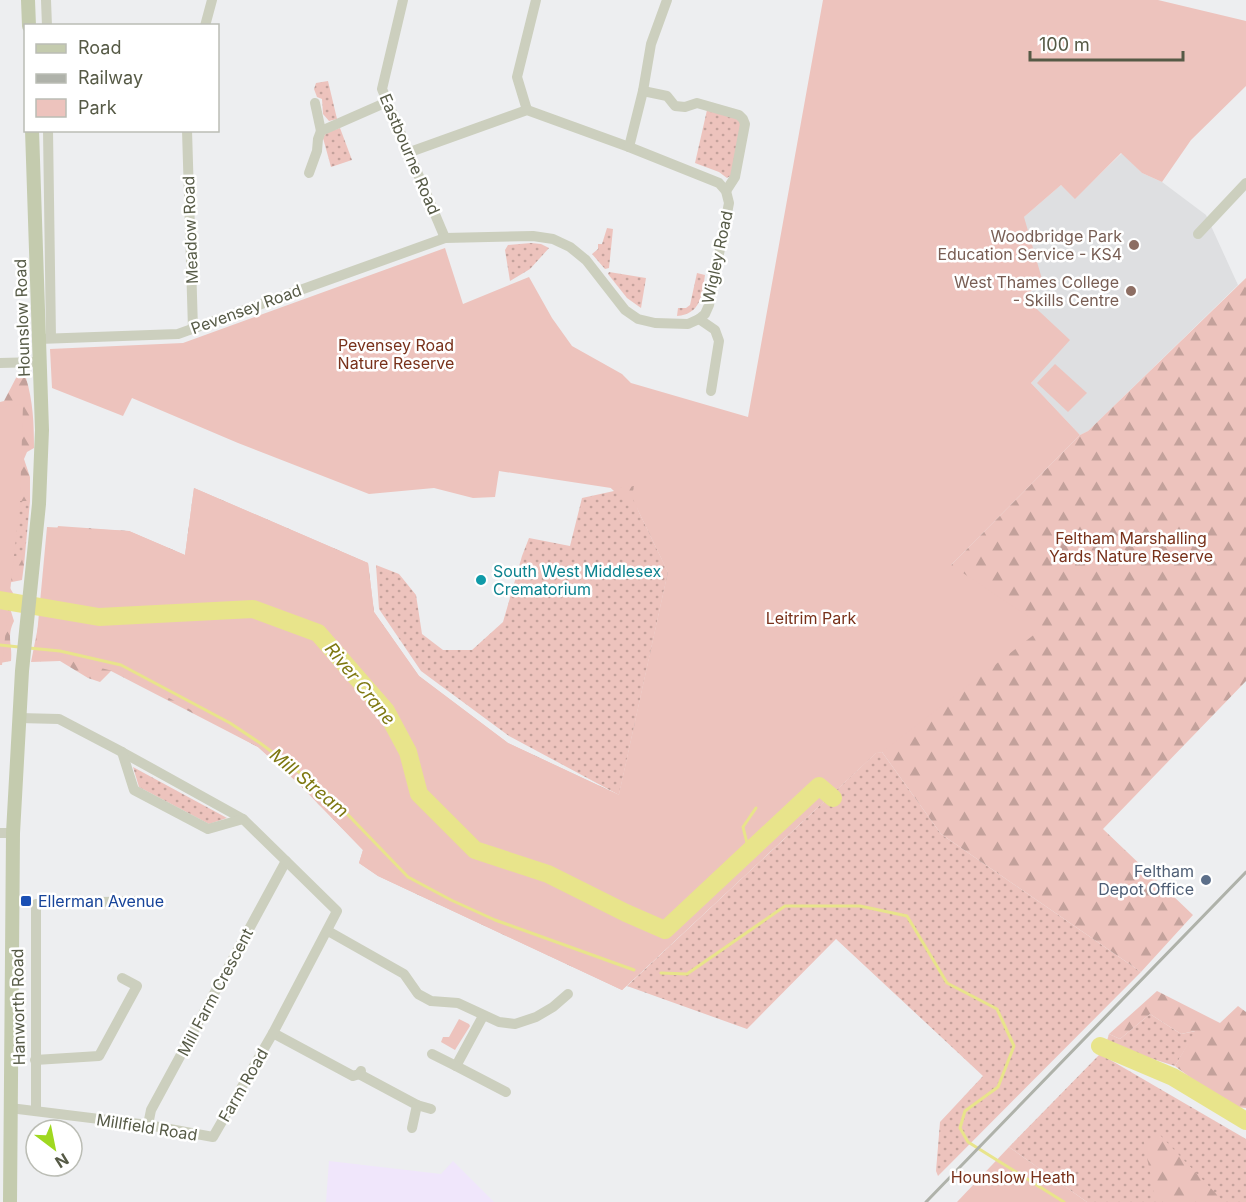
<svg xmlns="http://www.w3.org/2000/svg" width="1246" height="1202" font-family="Inter,sans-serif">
<defs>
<pattern id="grass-dots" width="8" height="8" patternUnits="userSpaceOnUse" patternTransform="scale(1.5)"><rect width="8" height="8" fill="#edc3bd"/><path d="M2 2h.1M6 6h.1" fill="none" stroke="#c3a19b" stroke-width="1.8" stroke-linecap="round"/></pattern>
<pattern id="forest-firs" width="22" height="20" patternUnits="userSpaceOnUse" patternTransform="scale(1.5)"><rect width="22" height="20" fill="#edc3bd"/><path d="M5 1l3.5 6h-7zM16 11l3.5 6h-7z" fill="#c3a19b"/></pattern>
</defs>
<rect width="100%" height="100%" fill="#edeef0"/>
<!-- commercial -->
<path fill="#f0e6fb" d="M329,1161L441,1174L453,1161L494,1202H326Z"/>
<!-- education -->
<path fill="#dedfe1" d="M1122,153L1142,173L1162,182L1206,215L1238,285L1088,431L1080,435L1031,383L1036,377L1024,297V217L1061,185L1075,198Z"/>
<!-- grass -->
<g fill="url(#grass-dots)">
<path d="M328,81L337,119L329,121L323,114L322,99L317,97L314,89L316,83Z"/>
<path d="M707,110L738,118L741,122L732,175L727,178L719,172L695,163Z"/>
<path d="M340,128L352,160L331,167L323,138L326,133Z"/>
<path d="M607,228L613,229L609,268L605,269L592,254L598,249V244H602Z"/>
<path d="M531,243L541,244L549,248L530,269L510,281L505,250L508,245Z"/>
<path d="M609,272L646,278L641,308L627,298L608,274Z"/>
<path d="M697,273L705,275C702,295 701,314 677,316L678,308H686L690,305Z"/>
<path d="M622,433L630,461L638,510L668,572L619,795L509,736L421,671L379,609L376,565L399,574L416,595L422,634L443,650H472L503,622L522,556L529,538L570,546L582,498L614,491L611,488Z"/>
<path d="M16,501H30L24,565L0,564V510Z"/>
<path d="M882,752L941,834L1141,972L938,1176L936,1171L940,1122L983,1076L836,939L747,1029L627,986L876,753Z"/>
<path d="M133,767L227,818L209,824L139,787Z"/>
<path d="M1150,1014L1181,1034L1196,1031L1175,1066L1106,1044L1109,1034L1120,1039Z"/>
<path d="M1100,1054L1246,1139V1202H1087L1009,1147Z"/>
</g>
<!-- forest -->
<g fill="url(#forest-firs)">
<path d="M1246,278V681L1103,829L1193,915L1141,972L941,834L882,752L876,753L622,990L378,876L359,863L363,850L298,783L258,747L111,671L100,682L88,678L60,661L31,662L58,526L129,531L185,555L194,488L368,563L374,612L419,676L508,743L619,795L668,572L637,508L611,488L634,486C630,504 637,509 651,519L951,565L1080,435L1088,431Z"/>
<path d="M17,376L26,378C33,401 34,423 34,448L27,452L24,459L30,477V501H16L0,517V402L4,401Z"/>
<path d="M6,556H20L24,565L22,580L7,583L13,593L9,605L14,621C6,637 13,645 11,661L0,663V559Z"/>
<path d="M1157,991L1220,1023L1238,1006L1246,1012V1108L1228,1106L1175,1066L1195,1031L1181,1034L1150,1014L1120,1039L1109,1034Z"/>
<path d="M1159,1134L1224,1202H1156L1144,1142Z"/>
</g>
<!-- park -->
<g fill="#edc3bd">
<path d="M823,0H1158L1246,21V86L1191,140L1162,182L1142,173L1121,153L1075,199L1061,185L1024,217L1042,279L1025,298L1070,340L1031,383L1080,435L951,565L1044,627L882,752L876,753L622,990L378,876L359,863L363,850L298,783L258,747L151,688L117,672L64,659L35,656L47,527L129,531L185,555L194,488L368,563L374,612L419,676L508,743L619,795L668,572L632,497L634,486L611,488L499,471L495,497L473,498L434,488L369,494L238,443L132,398L123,416L52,388L50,349L183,343L445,248L463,304L529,277L552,318L572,346L622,374L631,383L748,417Z"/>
<path d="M1055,364L1087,393L1068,412L1037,383Z"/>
<path d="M23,404L20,501L2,665H0V408Z"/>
<path d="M459,1019L469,1024L470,1026L455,1050L441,1042L443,1037H449Z"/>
<path d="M1009,1147L1087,1202H957Z"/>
</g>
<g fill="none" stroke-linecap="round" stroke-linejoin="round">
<!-- stream -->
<g stroke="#e8e48b" stroke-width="3">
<path d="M0,645L19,647"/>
<path d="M29,648L60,651L121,665L230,723L260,743L327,793L408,877L451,900L495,920L634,970"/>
<path d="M749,851L743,827L756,808"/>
<path d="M661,973L687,974L785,906H860L907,916L947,983L997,1009L1014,1046L998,1087L965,1111L960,1128L968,1142L1064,1202"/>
</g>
<!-- river -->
<g stroke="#e8e48b" stroke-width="18">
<path d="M0,600L99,617L253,609L318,633L386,711L408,752L419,794L475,850L548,874L626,913L665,930L819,786L833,798"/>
<path d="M1100,1046L1173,1077L1246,1121"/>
</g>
<!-- minor -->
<g stroke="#cccfbe" stroke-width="10">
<path d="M46,0L47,26"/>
<path d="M403,0L382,89L445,238"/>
<path d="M205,26L212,0"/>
<path d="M643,91L667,96L675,106L685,107L697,103L739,115L743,119L745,124L735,177L726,191"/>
<path d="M315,103L321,131"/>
<path d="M527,110L517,77L536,0"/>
<path d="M48,130L51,338"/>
<path d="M187,130L193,329"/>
<path d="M410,152L527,110L629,147"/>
<path d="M309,173L317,151L318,139L321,131L387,102"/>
<path d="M1198,234L1246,183"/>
<path d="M699,319L715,330L719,341L711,391"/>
<path d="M39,339L178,334L445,238L533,236L553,239L570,247L586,260L625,310L638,319L655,323L688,324L699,319L705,314L709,305L729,203L726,191L719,183L629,147L643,91L651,44L667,0"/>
<path d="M0,363L39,362"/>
<path d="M19,718L59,719L122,752L243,819L286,861L151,1110L148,1125"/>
<path d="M122,752L134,790L208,829L243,819"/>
<path d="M0,833H13"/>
<path d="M328,931L404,974L418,994L431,1001L458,1003L499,1022L515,1024L536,1017L553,1007L568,994"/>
<path d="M273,1033L353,1076L359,1074L361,1071"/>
<path d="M432,1054L456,1066L483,1016"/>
<path d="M35,1060L99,1056L137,986L122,978"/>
<path d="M456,1066L506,1092"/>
<path d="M359,1074L417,1105L412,1128"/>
<path d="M417,1105L431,1109"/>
<path d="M10,1108L148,1125L213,1137L273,1033L337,911L286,861"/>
<path d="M36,1111V904L135,901"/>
</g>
<!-- major -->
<g stroke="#c4cbae" stroke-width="14">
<path d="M28,0L29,26"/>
<path d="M10,1202L13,833L22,671L39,504L42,430L32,130"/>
</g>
<!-- rail -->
<path stroke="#afb2aa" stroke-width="3" d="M926,1202L1246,872"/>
</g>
<!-- markers -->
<g fill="#8d6e63" stroke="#fff" stroke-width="2">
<circle cx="1134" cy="245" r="6"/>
<circle cx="1131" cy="291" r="6"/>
</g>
<circle fill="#0f9aa8" stroke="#fff" stroke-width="2" cx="481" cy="580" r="6"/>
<circle fill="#5c6f8a" stroke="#fff" stroke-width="2" cx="1206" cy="880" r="6"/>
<rect fill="#1a4fb4" stroke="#fff" stroke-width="2" x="20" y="895" width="12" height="12" rx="3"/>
<g text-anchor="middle" stroke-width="5" stroke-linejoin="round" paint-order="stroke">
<!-- street labels -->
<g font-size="16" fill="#565a46" stroke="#fff">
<text transform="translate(410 154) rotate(67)" y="6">Eastbourne Road</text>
<text transform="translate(190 230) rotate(-92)" y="6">Meadow Road</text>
<text transform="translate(717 257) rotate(-78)" y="6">Wigley Road</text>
<text transform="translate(246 309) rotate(-20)" y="6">Pevensey Road</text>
<text transform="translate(22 318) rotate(-92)" y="6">Hounslow Road</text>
<text transform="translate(215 992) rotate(-62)" y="6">Mill Farm Crescent</text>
<text transform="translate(18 1007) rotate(-91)" y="6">Hanworth Road</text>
<text transform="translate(243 1085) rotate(-60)" y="6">Farm Road</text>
<text transform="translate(147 1127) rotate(9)" y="6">Millfield Road</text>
</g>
<!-- education labels -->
<g font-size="16" fill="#785e54" stroke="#fff" text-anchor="end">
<text x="1122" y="242">Woodbridge Park<tspan x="1122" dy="18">Education Service - KS4</tspan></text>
<text x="1119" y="288">West Thames College<tspan x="1119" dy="18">- Skills Centre</tspan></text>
</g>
<!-- park labels -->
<g font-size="16" fill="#78311a" stroke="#fff">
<text x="396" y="351">Pevensey Road<tspan x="396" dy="18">Nature Reserve</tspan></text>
<text x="1131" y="544">Feltham Marshalling<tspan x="1131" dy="18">Yards Nature Reserve</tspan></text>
<text x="811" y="624">Leitrim Park</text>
<text x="1013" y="1183">Hounslow Heath</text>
</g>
<!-- culture labels -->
<g font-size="16" fill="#0d838f" stroke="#fff" text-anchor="start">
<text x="493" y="577">South West Middlesex<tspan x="493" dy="18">Crematorium</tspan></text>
</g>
<!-- service labels -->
<g font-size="16" fill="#4e5e75" stroke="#fff" text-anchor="end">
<text x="1194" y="877">Feltham<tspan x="1194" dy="18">Depot Office</tspan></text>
</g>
<!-- transit labels -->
<g font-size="16" fill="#164399" stroke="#fff" text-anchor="start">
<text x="38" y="907">Ellerman Avenue</text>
</g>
<!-- water labels -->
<g font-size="18" font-style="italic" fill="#7e7811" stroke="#fff">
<text transform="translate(360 684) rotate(51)" y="6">River Crane</text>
<text transform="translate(309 783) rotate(40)" y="6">Mill Stream</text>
</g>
</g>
<!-- legend -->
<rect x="24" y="24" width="195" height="108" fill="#ffffff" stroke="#bbbdb5" stroke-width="1.5"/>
<rect x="36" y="44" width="30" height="9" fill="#c4cbae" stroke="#bbbdb5" stroke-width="1.5"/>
<text x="78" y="54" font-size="18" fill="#565a46">Road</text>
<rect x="36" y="74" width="30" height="9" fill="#afb2aa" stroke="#bbbdb5" stroke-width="1.5"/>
<text x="78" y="84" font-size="18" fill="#565a46">Railway</text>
<rect x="36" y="99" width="30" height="18" fill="#edc3bd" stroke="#bbbdb5" stroke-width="1.5"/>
<text x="78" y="114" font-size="18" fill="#565a46">Park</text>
<!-- north arrow -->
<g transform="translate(54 1148) rotate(148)"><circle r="28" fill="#ffffff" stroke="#bbbdb5" stroke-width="1.5"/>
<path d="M0-4.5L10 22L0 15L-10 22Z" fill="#9fd820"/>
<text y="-9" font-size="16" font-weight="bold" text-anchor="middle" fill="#565a46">N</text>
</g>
<!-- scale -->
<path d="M1030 51v9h153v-9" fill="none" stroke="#565a46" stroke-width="3"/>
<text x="1039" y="51" font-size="18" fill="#565a46" stroke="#ffffff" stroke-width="4.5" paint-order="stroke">100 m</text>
</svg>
